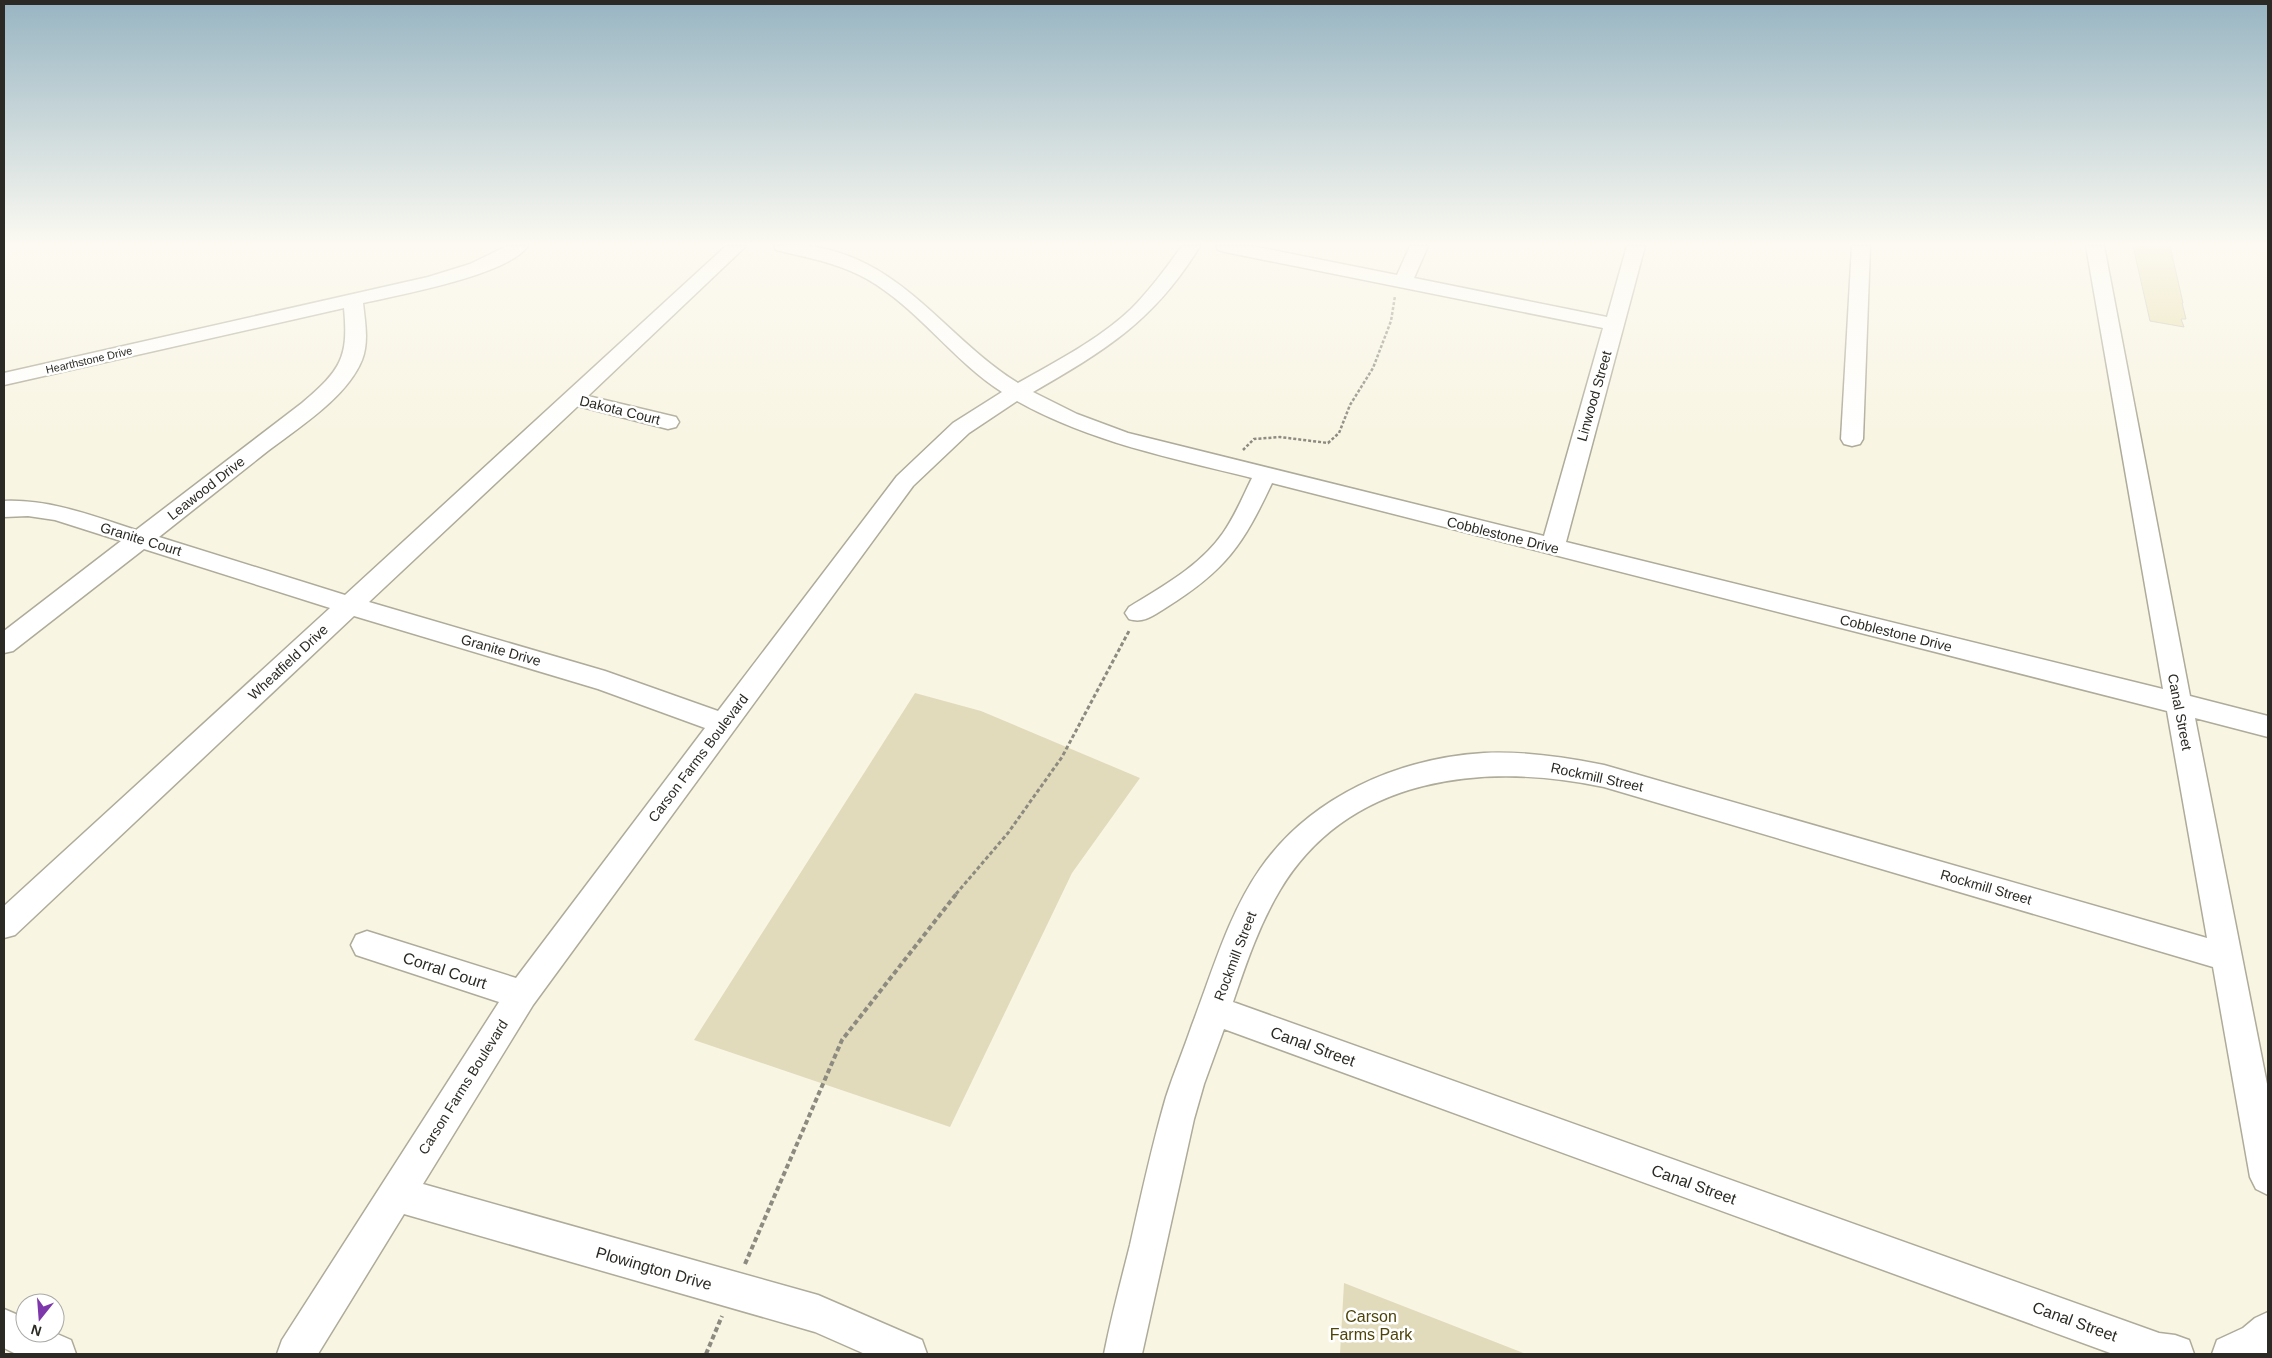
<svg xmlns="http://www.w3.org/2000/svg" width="2272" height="1358" font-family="Arial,sans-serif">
<rect width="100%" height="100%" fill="#f8f5e3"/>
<!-- green -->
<g fill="#e1dbbc">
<path d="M915,693L981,711L1140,778L1072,873L950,1127L694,1040Z"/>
<path d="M1344,1283L1526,1354H1340Z"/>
</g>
<!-- building -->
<path fill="#e8dfae" stroke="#c7c4b3" d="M2133,246H2170L2183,303H2182L2186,319H2181L2184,327L2150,321Z"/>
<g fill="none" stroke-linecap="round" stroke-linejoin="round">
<defs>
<g id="street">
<path d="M507,246H528C508,275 399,295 363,303C365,322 369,342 362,360C346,399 296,429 264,454C229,482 194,509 159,537L345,595L726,246H746L588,396L676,417L679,422L676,427L668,429L578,406L369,602L605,671L718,711L897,476L953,423L1002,392C952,360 919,309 867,279C839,263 808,258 776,250L774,246C785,246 797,244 809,246C902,258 945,338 1018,383C1057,361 1098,340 1131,309C1150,290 1166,268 1182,246H1200C1155,320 1106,350 1033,392L1077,414L1128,433L1544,536L1603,328L1225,252L1218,250L1216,246H1252L1397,275L1410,246H1428L1414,278L1607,317L1627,246H1645L1566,542L2163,689L2086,246H2104L2190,696L2268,716V737L2195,718L2268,1089V1195L2256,1189L2250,1177L2213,967L1604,787C1485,762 1349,775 1280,890C1259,925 1246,964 1233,1002L2159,1333L2175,1335L2189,1340L2194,1354H2113L1224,1029L1204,1084L1194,1119L1142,1354H1104C1111,1318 1121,1281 1130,1245C1141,1196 1152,1145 1166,1097C1174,1072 1184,1049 1192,1025C1212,973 1228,915 1260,869C1310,797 1398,758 1484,753C1524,751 1564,757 1604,765L2207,938L2167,711L1272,483C1243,545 1226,570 1167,607C1154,615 1144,624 1129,619L1125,613L1129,607C1163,586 1200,566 1223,533C1235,516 1243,496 1252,478C1172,458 1090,442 1017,401L969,433L913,486L533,1005L423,1184L818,1295L922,1340L927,1354H865L815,1332L404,1214L318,1354H277L282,1340L499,1002L356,955L351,945L356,935L367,931L516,978L705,728L598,689L354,616L15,935L4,938V906L330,608L144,549L13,651L4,653V631L121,541L55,520L28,516L4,517V501C50,499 93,516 136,530L302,403C340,370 349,359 344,308L4,385V373L428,277L470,264Z"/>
<path d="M1852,246H1870L1863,439L1860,444L1852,446L1844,444L1841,439Z"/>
<path d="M4,1309L25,1318V1333H55L71,1340L76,1354H16L4,1348Z"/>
<path d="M2268,1312V1354H2212L2217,1340L2243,1328L2255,1318Z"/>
</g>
</defs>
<!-- street casing -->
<use href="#street" stroke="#aeab9a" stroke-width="3"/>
<!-- path-far2 -->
<path stroke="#8d8b80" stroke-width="2.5" stroke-dasharray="3 2" stroke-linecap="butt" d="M1243,450L1254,439L1280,437L1328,443L1339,433L1350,405L1373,368L1391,321L1395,296"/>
<!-- path-far1 -->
<path stroke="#8d8b80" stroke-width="3" stroke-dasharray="4 2.5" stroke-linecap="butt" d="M956,894L1008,833L1062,757L1129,631"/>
<!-- path -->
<g stroke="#8d8b80" stroke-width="4" stroke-dasharray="5 3" stroke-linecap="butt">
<path d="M745,1264L842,1040L957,893"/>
<path d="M706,1354L722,1316"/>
</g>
<!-- street -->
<use href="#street" fill="#fff" fill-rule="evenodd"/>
</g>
<!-- sky -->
<linearGradient id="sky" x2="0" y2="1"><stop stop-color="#98b5c2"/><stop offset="0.56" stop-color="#fcfaf2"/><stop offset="1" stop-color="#fcfaf2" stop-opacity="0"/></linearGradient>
<rect width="2272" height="436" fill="url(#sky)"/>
<g text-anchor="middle" stroke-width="5" stroke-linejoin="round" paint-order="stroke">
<!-- far-street labels -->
<g font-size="11" fill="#2b2a24" stroke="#fff">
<text transform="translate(89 360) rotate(-13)" y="4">Hearthstone Drive</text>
</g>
<!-- street labels -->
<g font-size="14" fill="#2b2a24" stroke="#fff">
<text transform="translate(1594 396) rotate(-74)" y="5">Linwood Street</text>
<text transform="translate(620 410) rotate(14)" y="5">Dakota Court</text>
<text transform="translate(206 488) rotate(-38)" y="5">Leawood Drive</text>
<text transform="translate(1503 535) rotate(14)" y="5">Cobblestone Drive</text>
<text transform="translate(141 539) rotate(17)" y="5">Granite Court</text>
<text transform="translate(1896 633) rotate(14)" y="5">Cobblestone Drive</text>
<text transform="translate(501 650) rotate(16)" y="5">Granite Drive</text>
<text transform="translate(288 662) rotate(-43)" y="5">Wheatfield Drive</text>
<text transform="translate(2180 712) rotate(79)" y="5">Canal Street</text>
<text transform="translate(698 758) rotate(-53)" y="5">Carson Farms Boulevard</text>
<text transform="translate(1597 777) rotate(12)" y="5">Rockmill Street</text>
<text transform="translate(1986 887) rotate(16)" y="5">Rockmill Street</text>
<text transform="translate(1235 956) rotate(-69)" y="5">Rockmill Street</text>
<text transform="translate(463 1087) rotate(-58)" y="5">Carson Farms Boulevard</text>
</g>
<!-- near-street labels -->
<g font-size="16" fill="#2b2a24" stroke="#fff">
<text transform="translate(445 970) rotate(18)" y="6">Corral Court</text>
<text transform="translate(1313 1046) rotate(20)" y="6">Canal Street</text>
<text transform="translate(1694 1184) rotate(20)" y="6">Canal Street</text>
<text transform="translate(654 1268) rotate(16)" y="6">Plowington Drive</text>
<text transform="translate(2075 1321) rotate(20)" y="6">Canal Street</text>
</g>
<!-- near-park labels -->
<g font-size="16" fill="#4e4407" stroke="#fff">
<text x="1371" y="1322">Carson<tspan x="1371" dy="18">Farms Park</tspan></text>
</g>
</g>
<!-- border -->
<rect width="2272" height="1358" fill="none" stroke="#2b2a24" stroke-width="10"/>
<!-- north arrow -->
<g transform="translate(40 1318) rotate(197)"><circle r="24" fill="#ffffff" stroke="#aaaaa7"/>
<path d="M0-4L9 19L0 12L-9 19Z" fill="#7d37ab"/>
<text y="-8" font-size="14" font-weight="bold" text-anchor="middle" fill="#2b2a24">N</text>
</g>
</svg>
